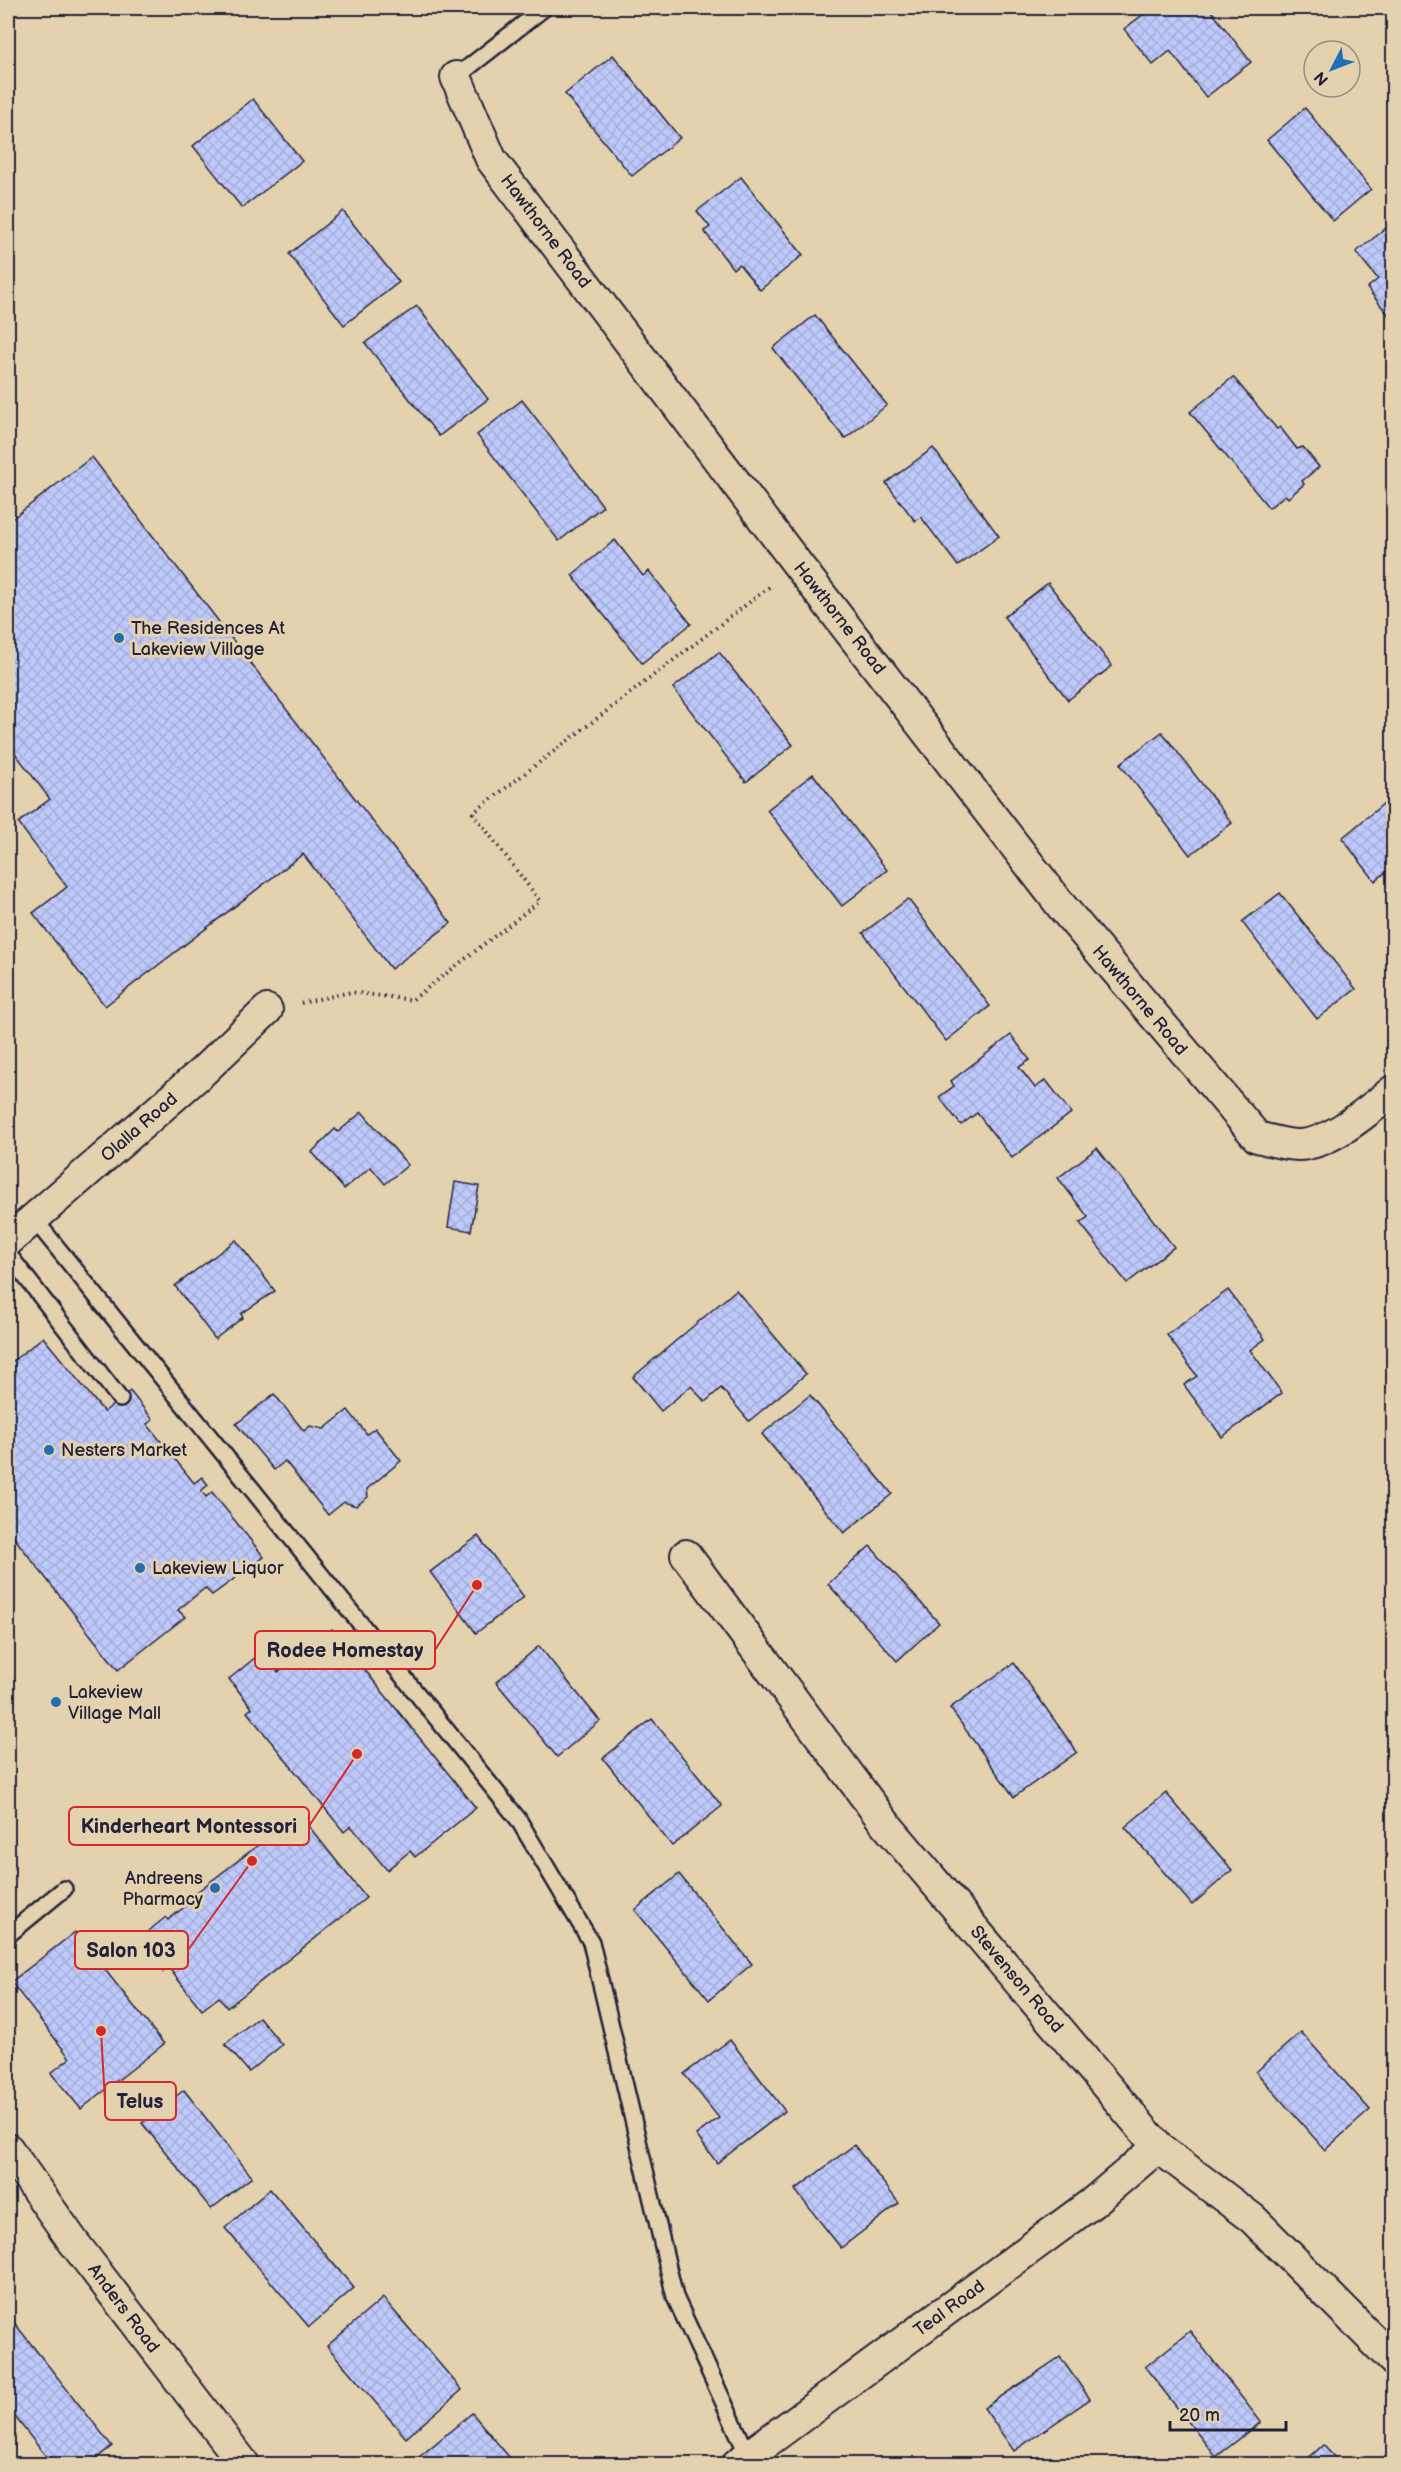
<svg xmlns="http://www.w3.org/2000/svg" width="1401" height="2472" font-family="'Balsamiq Sans',sans-serif">
<defs>
<pattern id="building-cross-hatch" width="8" height="8" patternUnits="userSpaceOnUse" patternTransform="scale(1.5)"><rect width="8" height="8" fill="#bfcafb"/><path d="M0 0l8 8M0 8l8-8" fill="none" stroke="#a4add8"/></pattern>
</defs>
<rect width="100%" height="100%" fill="#e4d2af"/>
<filter id="ink" filterUnits="userSpaceOnUse"><feTurbulence type="fractalNoise" baseFrequency=".0167" numOctaves="2"/><feDisplacementMap in="SourceGraphic" scale="12" xChannelSelector="R" yChannelSelector="G"/><feConvolveMatrix kernelMatrix="1 2 1 2 8 2 1 2 1" color-interpolation-filters="sRGB"/></filter>
<g filter="url(#ink)">
<!-- building -->
<g fill="url(#building-cross-hatch)" stroke="#22223b" stroke-width="1.5">
<path d="M1152,8H1209L1251,62L1206,97L1170,51L1153,65L1124,29Z"/>
<path d="M613,55L680,138L632,176L565,94Z"/>
<path d="M253,99L302,161L242,208L193,146Z"/>
<path d="M1305,108L1371,189L1333,221L1267,140Z"/>
<path d="M741,177L803,255L760,290L739,264L733,269L704,231L710,227L697,211Z"/>
<path d="M343,211L399,282L344,325L289,254Z"/>
<path d="M1394,222V322L1367,288L1378,279L1356,252Z"/>
<path d="M417,306L488,399L439,436L365,343Z"/>
<path d="M815,315L887,405L845,439L773,348Z"/>
<path d="M1233,377L1277,429L1280,427L1297,449L1303,447L1319,467L1302,481L1304,484L1288,498L1285,495L1269,508L1190,412Z"/>
<path d="M522,400L603,506L559,541L477,435Z"/>
<path d="M933,448L999,536L958,566L921,517L915,521L886,483Z"/>
<path d="M92,457L451,923L391,969L303,854L105,1006L33,913L67,887L18,823L50,799L15,753L8,759V522Z"/>
<path d="M615,540L643,576L649,571L691,624L642,663L572,575Z"/>
<path d="M1048,583L1112,666L1068,700L1004,617Z"/>
<path d="M719,652L793,745L746,782L673,688Z"/>
<path d="M1162,732L1232,823L1190,855L1120,764Z"/>
<path d="M813,774L887,870L842,906L767,810Z"/>
<path d="M1383,804L1394,818V866L1375,881L1342,838Z"/>
<path d="M1280,893L1356,989L1317,1019L1242,922Z"/>
<path d="M908,899L990,1006L946,1041L863,933Z"/>
<path d="M1011,1035L1030,1060L1019,1067L1035,1088L1046,1080L1071,1113L1012,1158L977,1113L961,1125L939,1097L954,1086L951,1081Z"/>
<path d="M362,1112L408,1165L385,1184L371,1167L344,1189L312,1152L335,1129L338,1132Z"/>
<path d="M1097,1148L1174,1247L1127,1283L1080,1223L1088,1217L1058,1178Z"/>
<path d="M455,1182L479,1186L471,1231L448,1227Z"/>
<path d="M236,1240L275,1291L241,1314L243,1317L215,1339L175,1286Z"/>
<path d="M736,1290L806,1374L749,1421L721,1388L705,1402L691,1386L661,1411L633,1377Z"/>
<path d="M1228,1290L1265,1339L1250,1350L1282,1393L1222,1437L1184,1385L1197,1376L1167,1335Z"/>
<path d="M43,1337L104,1412L130,1391L153,1420L147,1424L194,1483L202,1477L208,1485L201,1491L206,1497L212,1492L264,1557L212,1595L205,1588L178,1610L185,1617L118,1670L8,1530V1365Z"/>
<path d="M274,1394L304,1431L310,1426L324,1429L348,1410L367,1434L375,1428L401,1461L367,1489L368,1497L356,1506L344,1502L328,1515L285,1461L274,1470L236,1424Z"/>
<path d="M810,1395L892,1494L844,1533L762,1434Z"/>
<path d="M478,1536L524,1597L476,1633L430,1572Z"/>
<path d="M870,1546L939,1623L897,1661L828,1584Z"/>
<path d="M332,1629L476,1808L415,1857L410,1851L387,1870L351,1826L344,1832L247,1712L252,1708L229,1679L262,1652L278,1672Z"/>
<path d="M539,1646L600,1721L557,1757L496,1682Z"/>
<path d="M1014,1663L1077,1752L1014,1797L950,1708Z"/>
<path d="M652,1719L722,1806L672,1846L603,1758Z"/>
<path d="M1166,1793L1232,1870L1192,1905L1125,1827Z"/>
<path d="M299,1814L366,1898L227,2008L219,1997L202,2010L168,1967L163,1972L137,1940L166,1917L168,1920L192,1901L189,1898Z"/>
<path d="M679,1874L752,1964L709,2000L635,1910Z"/>
<path d="M75,1932L164,2044L81,2109L51,2073L70,2058L11,1982Z"/>
<path d="M259,2017L282,2045L249,2072L225,2044Z"/>
<path d="M1301,2032L1370,2110L1325,2150L1256,2072Z"/>
<path d="M730,2040L785,2111L717,2163L696,2135L719,2118L684,2074Z"/>
<path d="M184,2090L252,2177L211,2209L142,2123Z"/>
<path d="M854,2145L899,2203L841,2248L795,2190Z"/>
<path d="M270,2189L354,2288L309,2327L225,2228Z"/>
<path d="M383,2298L462,2390L406,2438L327,2346Z"/>
<path d="M8,2315L112,2446L89,2464H52L8,2408Z"/>
<path d="M1190,2331L1261,2422L1216,2457L1145,2367Z"/>
<path d="M1060,2357L1090,2399L1014,2451L984,2408Z"/>
<path d="M472,2413L515,2464H413L412,2463Z"/>
<path d="M1323,2445L1341,2464H1302Z"/>
</g>
<g fill="none" stroke-linecap="round" stroke-linejoin="round">
<defs>
<g id="lane">
<path d="M456,77L544,8"/>
<path d="M34,1219L518,1819L591,1942L675,2297L748,2455"/>
<path d="M8,1254L120,1399"/>
<path d="M8,1935L64,1889"/>
</g>
<g id="street">
<path d="M456,77L491,159L798,565L1063,908L1257,1137C1270,1140 1285,1145 1298,1145C1330,1145 1370,1109 1394,1090"/>
<path d="M8,1241L202,1072L267,1010"/>
<path d="M686,1555L884,1822L1158,2147L1253,2219L1394,2361"/>
<path d="M8,2149L72,2240L244,2464"/>
<path d="M737,2464L1092,2203L1158,2147"/>
</g>
</defs>
<!-- lane casing -->
<use href="#lane" stroke="#22223b" stroke-width="20"/>
<!-- street casing -->
<use href="#street" stroke="#22223b" stroke-width="34"/>
<!-- path -->
<path stroke="#22223b" stroke-width="4" stroke-dasharray="1.5 4.5" stroke-linecap="butt" d="M301,1003L351,992L412,1000L540,901L473,813L772,585"/>
<!-- lane -->
<use href="#lane" stroke="#e4d2af" stroke-width="15"/>
<!-- street -->
<use href="#street" stroke="#e4d2af" stroke-width="30"/>
</g>
</g>
<!-- markers -->
<g fill="#1f6fb2" stroke="#e4d2af" stroke-width="2">
<circle cx="119" cy="638" r="6"/>
<circle cx="49" cy="1450" r="6"/>
<circle cx="140" cy="1568" r="6"/>
<circle cx="56" cy="1702" r="6"/>
<circle cx="215" cy="1888" r="6"/>
</g>
<g text-anchor="middle" stroke-width="6" stroke-linejoin="round" paint-order="stroke">
<!-- street labels -->
<g font-size="18" fill="#22223b" stroke="#e4d2af">
<text transform="translate(546 231) rotate(53)" y="6">Hawthorne Road</text>
<text transform="translate(840 618) rotate(52)" y="6">Hawthorne Road</text>
<text transform="translate(1140 1000) rotate(50)" y="6">Hawthorne Road</text>
<text transform="translate(139 1127) rotate(-41)" y="6">Olalla Road</text>
<text transform="translate(1017 1979) rotate(50)" y="6">Stevenson Road</text>
<text transform="translate(124 2308) rotate(53)" y="6">Anders Road</text>
<text transform="translate(949 2308) rotate(-36)" y="6">Teal Road</text>
</g>
<!-- poi labels -->
<g font-size="18" fill="#22223b" stroke="#e4d2af" text-anchor="start">
<text x="131" y="634">The Residences At<tspan x="131" dy="21">Lakeview Village</tspan></text>
<text x="61" y="1456">Nesters Market</text>
<text x="152" y="1574">Lakeview Liquor</text>
<text x="68" y="1698">Lakeview<tspan x="68" dy="21">Village Mall</tspan></text>
<text x="203" y="1884" text-anchor="end">Andreens<tspan x="203" dy="21">Pharmacy</tspan></text>
</g>
</g>
<!-- callouts -->
<path fill="none" stroke="#d62828" stroke-width="2" d="M477 1585L435 1650M357 1754L309 1826M252 1861L188 1950M101 2031L105 2101"/>
<g fill="#d62828" stroke="#e4d2af" stroke-width="2">
<circle cx="477" cy="1585" r="6"/>
<circle cx="357" cy="1754" r="6"/>
<circle cx="252" cy="1861" r="6"/>
<circle cx="101" cy="2031" r="6"/>
</g>
<g fill="#e4d2af" stroke="#d62828" stroke-width="2">
<rect x="255" y="1631" width="180" height="38" rx="6"/>
<rect x="69" y="1807" width="240" height="38" rx="6"/>
<rect x="75" y="1931" width="113" height="38" rx="6"/>
<rect x="105" y="2082" width="71" height="38" rx="6"/>
</g>
<g font-size="20" text-anchor="middle" font-weight="bold" fill="#22223b">
<text x="345" y="1657">Rodee Homestay</text>
<text x="189" y="1833">Kinderheart Montessori</text>
<text x="131" y="1957">Salon 103</text>
<text x="140" y="2108">Telus</text>
</g>
<!-- margin -->
<rect width="1401" height="2472" fill="none" stroke="#e4d2af" stroke-width="30"/>
<rect x="15" y="15" width="1371" height="2442" fill="none" stroke="#22223b" stroke-width="2" filter="url(#ink)"/>
<!-- north arrow -->
<g transform="translate(1332 69) rotate(228)"><circle r="28" fill="#e4d2af" stroke="#968c81" stroke-width="1.5"/>
<path d="M0-4.5L10 22L0 15L-10 22Z" fill="#1f6fb2"/>
<text y="-9" font-size="16" font-weight="bold" text-anchor="middle" fill="#22223b">N</text>
</g>
<!-- scale -->
<path d="M1170 2421v9h116v-9" fill="none" stroke="#22223b" stroke-width="3"/>
<text x="1179" y="2421" font-size="18" fill="#22223b" stroke="#e4d2af" stroke-width="4.5" paint-order="stroke">20 m</text>
</svg>
